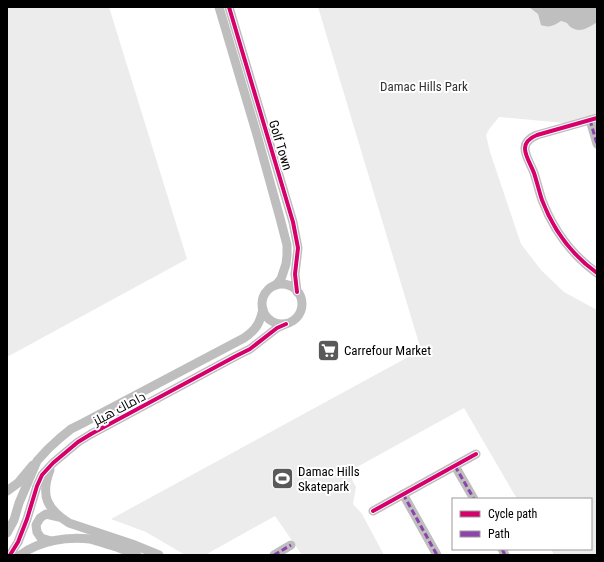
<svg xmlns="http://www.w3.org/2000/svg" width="604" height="562" font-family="'Roboto Condensed',Cairo,sans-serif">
<rect width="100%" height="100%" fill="#fff"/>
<!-- green -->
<g fill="#ececec">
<path d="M7,7H109L187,259L7,357Z"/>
<path d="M318,7H597V126L499,117L490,128L486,135L490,152L521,244L541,270L564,292L597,310V555H554L551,549H591V499H517L464,408L348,472L356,487L353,504L362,514L384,555H302L275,516L205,555H185L146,532L111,519L421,350Z"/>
</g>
<!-- water -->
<path fill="#bfbfbf" d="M529,7H597V22C590,27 581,33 572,28C566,24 570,23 561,21C553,26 550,28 541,25L538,14Z"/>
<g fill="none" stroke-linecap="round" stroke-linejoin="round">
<!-- minor -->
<g stroke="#bebebe" stroke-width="9">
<path d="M219,7L257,135L280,218L287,245V255L286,264L281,279L276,285"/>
<path d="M229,7L293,222L298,248L295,274L297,292"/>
<path d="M597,118L537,135C515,144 529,159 534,173C537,182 539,191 542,200C553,229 572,255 597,273"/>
<path d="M590,120L597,144"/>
<circle cx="282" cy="304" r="20"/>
<path d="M455,466L474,499"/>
<path d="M50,470C40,496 47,509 69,523L132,544L159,555"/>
<path d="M7,491L18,483L33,465"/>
<path d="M403,494L437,555"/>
<path d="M373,511L476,454"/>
<path d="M7,533L14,520L19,503L37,461L48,449L60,438L71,429L83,423L244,338C256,330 260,323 263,309"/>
<path d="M51,541L41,538L37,532L36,525L40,518L46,514L59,517"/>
<path d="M502,549L505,555"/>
<path d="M10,555L18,542L27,519L37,486L42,475L53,463L78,442L91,434L236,356L250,349L277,328L286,324"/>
<path d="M20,555C39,541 67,536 90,539C99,541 108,545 117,547C124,550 130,552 137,555"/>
<path d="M274,555L291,545"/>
</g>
<!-- quiet -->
<g stroke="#8e44ad" stroke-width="3" stroke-dasharray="6 3" stroke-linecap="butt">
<path d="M590,120L597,144"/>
<path d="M455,466L474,499"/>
<path d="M403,494L437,555"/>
<path d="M502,549L505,555"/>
<path d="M274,555L291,545"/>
</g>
<defs>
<g id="cycleway">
<path d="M229,7L293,222L298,248L295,274L297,292"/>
<path d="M597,118L537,135C515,144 529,159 534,173C537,182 539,191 542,200C553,229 572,255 597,273"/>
<path d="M373,511L476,454"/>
<path d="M10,555L18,542L27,519L37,486L42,475L53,463L78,442L91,434L236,356L250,349L277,328L286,324"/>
</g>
</defs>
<!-- cycleway casing -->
<use href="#cycleway" stroke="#fff" stroke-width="6"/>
<!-- cycleway -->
<use href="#cycleway" stroke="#d6006c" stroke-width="4"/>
</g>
<!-- icons -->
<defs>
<symbol id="supermarket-square" viewBox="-11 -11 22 22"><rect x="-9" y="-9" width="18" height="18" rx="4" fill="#595959" stroke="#fff"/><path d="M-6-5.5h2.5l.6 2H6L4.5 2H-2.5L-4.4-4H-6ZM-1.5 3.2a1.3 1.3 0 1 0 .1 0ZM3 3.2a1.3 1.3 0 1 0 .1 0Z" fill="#fff"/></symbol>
<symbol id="stadium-square" viewBox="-11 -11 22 22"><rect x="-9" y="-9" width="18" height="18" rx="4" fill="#595959" stroke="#fff"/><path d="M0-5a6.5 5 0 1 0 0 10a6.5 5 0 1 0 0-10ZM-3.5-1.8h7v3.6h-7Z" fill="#fff"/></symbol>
</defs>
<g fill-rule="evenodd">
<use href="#supermarket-square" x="316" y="338" width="25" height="25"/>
<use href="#stadium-square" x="270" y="466" width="25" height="25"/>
</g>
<g text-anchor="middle" stroke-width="4" stroke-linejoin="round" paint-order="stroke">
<!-- park labels -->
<g font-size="13" fill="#333" stroke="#fff">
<text x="424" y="91">Damac Hills Park</text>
</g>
<!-- street labels -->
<g font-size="13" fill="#000" stroke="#fff">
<text transform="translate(281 145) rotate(73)" y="5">Golf Town</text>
<text transform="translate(119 408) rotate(-28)" y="5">داماك هيلز</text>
</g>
<!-- poi labels -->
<g font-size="13" fill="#000" stroke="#fff" text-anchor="start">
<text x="344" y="355">Carrefour Market</text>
<text x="298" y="476">Damac Hills<tspan x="298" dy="15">Skatepark</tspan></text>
</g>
</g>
<!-- border -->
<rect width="604" height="562" fill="none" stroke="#000000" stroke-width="16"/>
<!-- legend -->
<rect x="452" y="498" width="140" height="52" fill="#ffffff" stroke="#999999"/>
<rect x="460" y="511" width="20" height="6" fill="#d6006c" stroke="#999999"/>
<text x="488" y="518" font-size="12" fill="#000000">Cycle path</text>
<rect x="460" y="531" width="20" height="6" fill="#8e44ad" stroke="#999999"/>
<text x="488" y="538" font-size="12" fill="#000000">Path</text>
</svg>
